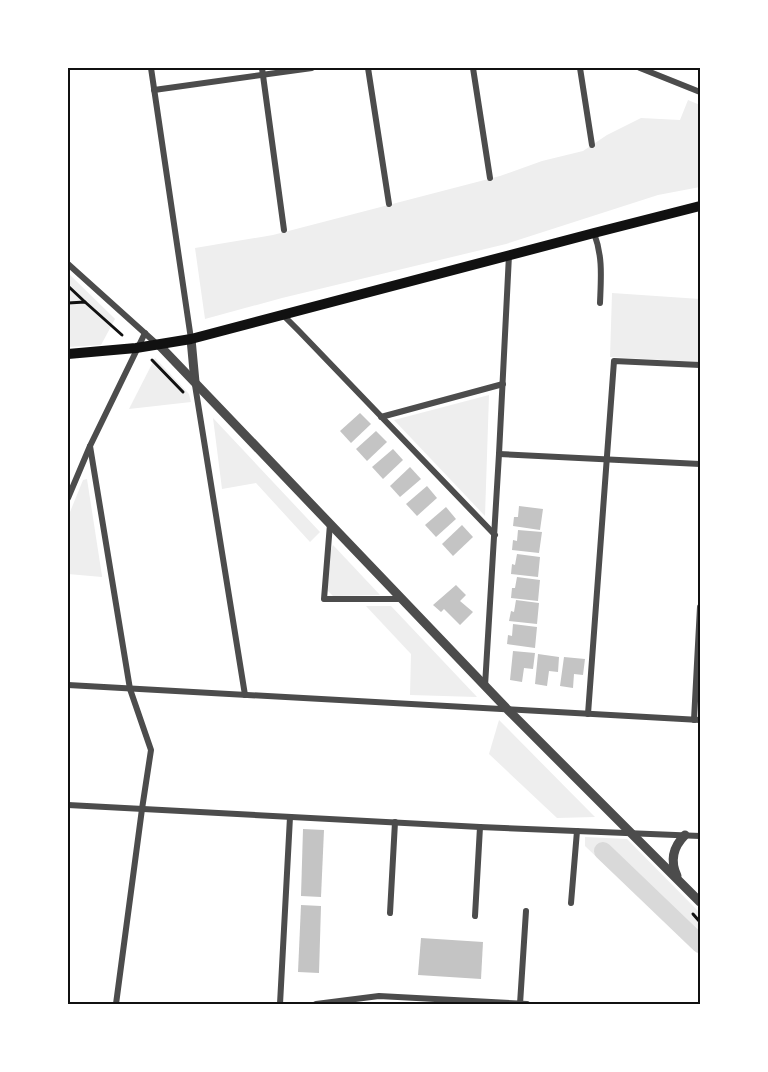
<svg xmlns="http://www.w3.org/2000/svg" width="768" height="1072" font-family="'Zilla Slab',serif">
<rect width="100%" height="100%" fill="#fff"/>
<!-- green -->
<g fill="#eee">
<path d="M688,100L700,105V187L658,195L506,244L282,298L205,319L195,248L273,235L500,176L542,161L583,151L607,135L641,118L680,120Z"/>
<path d="M68,273L115,319L101,345L68,347Z"/>
<path d="M612,293L700,299V362L610,357Z"/>
<path d="M155,358L189,394L191,402L129,409Z"/>
<path d="M489,395L485,516L394,420Z"/>
<path d="M213,418L320,532L310,542L256,483L222,489Z"/>
<path d="M87,479L102,576V577L68,574V517L83,480Z"/>
<path d="M333,545L380,595L333,596L328,591L329,554Z"/>
<path d="M366,606H391L477,697L410,695L411,654Z"/>
<path d="M499,720L595,817L557,818L489,754Z"/>
<path d="M585,837L627,839L700,913V955L585,846Z"/>
</g>
<g fill="none" stroke-linecap="round" stroke-linejoin="round">
<!-- canal -->
<path stroke="#d9d9d9" stroke-width="18" d="M603,851L700,944"/>
</g>
<!-- building -->
<g fill="#c4c4c4">
<path d="M360,413L371,424L351,443L340,431Z"/>
<path d="M376,431L387,442L367,461L356,449Z"/>
<path d="M393,449L403,460L383,479L372,467Z"/>
<path d="M410,467L421,479L400,497L390,486Z"/>
<path d="M427,486L437,498L417,516L406,504Z"/>
<path d="M519,506L543,509L540,530L513,526L514,517H518Z"/>
<path d="M446,507L456,519L436,537L425,525Z"/>
<path d="M462,525L473,537L453,556L442,544Z"/>
<path d="M518,530L542,532L539,553L512,550L513,540L517,541Z"/>
<path d="M517,554L540,557L538,577L511,574L512,564L515,565Z"/>
<path d="M517,577L540,580L538,601L511,598L512,588H515Z"/>
<path d="M456,585L466,595L460,601L473,612L460,625L444,609L441,612L433,605Z"/>
<path d="M516,600L539,603L537,624L509,621L511,611L514,612Z"/>
<path d="M513,624L537,627L535,648L507,644L508,635L512,636Z"/>
<path d="M513,651L535,653L533,669L524,668L522,682L510,680Z"/>
<path d="M538,654L559,657L558,672L549,671L547,686L535,684Z"/>
<path d="M564,657L585,659L583,675L574,674L573,688L560,686Z"/>
<path d="M303,829L324,830L321,897L301,896Z"/>
<path d="M301,905L321,906L319,973L298,972Z"/>
<path d="M421,938L483,942L481,979L418,975Z"/>
</g>
<g fill="none" stroke-linecap="round" stroke-linejoin="round">
<!-- path -->
<g stroke="#111" stroke-width="3">
<path d="M68,286L85,302"/>
<path d="M68,303L85,302L122,335"/>
<path d="M152,360L183,392"/>
<path d="M693,914L700,922"/>
</g>
<!-- minor -->
<g stroke="#4c4c4c" stroke-width="6">
<path d="M151,68L191,339"/>
<path d="M262,68L284,230"/>
<path d="M368,68L389,204"/>
<path d="M473,68L490,178"/>
<path d="M580,68L592,145"/>
<path d="M640,68L700,92"/>
<path d="M154,90L312,68"/>
<path d="M594,233C603,257 601,277 600,303"/>
<path d="M68,264L158,345"/>
<path d="M283,315L298,330L495,535"/>
<path d="M195,385L245,695"/>
<path d="M381,417L503,384"/>
<path d="M499,454L700,464"/>
<path d="M68,498L90,446"/>
<path d="M330,524L324,599H402"/>
<path d="M68,685L700,720"/>
<path d="M485,686L499,454L509,255"/>
<path d="M588,714L614,361L700,365"/>
<path d="M694,720L700,607"/>
<path d="M68,805L480,827L700,836"/>
<path d="M571,903L577,831"/>
<path d="M390,913L395,822"/>
<path d="M475,916L480,827"/>
<path d="M116,1004L142,809L151,750L130,689L90,446L145,333"/>
<path d="M280,1004L290,817"/>
<path d="M316,1004L379,996L527,1004"/>
<path d="M520,1004L526,911"/>
</g>
<!-- tertiary -->
<g stroke="#4c4c4c" stroke-width="9">
<path d="M191,339L195,382"/>
<path d="M159,345L508,710L700,902"/>
<path d="M677,876C670,861 673,847 685,835"/>
</g>
<!-- secondary -->
<path stroke="#111" stroke-width="10" d="M68,354L136,348L191,339L594,233L700,206"/>
</g>
<!-- border -->
<rect width="768" height="1072" fill="none" stroke="#ffffff" stroke-width="138"/>
<rect x="69" y="69" width="630" height="934" fill="none" stroke="#111" stroke-width="2"/>
</svg>
